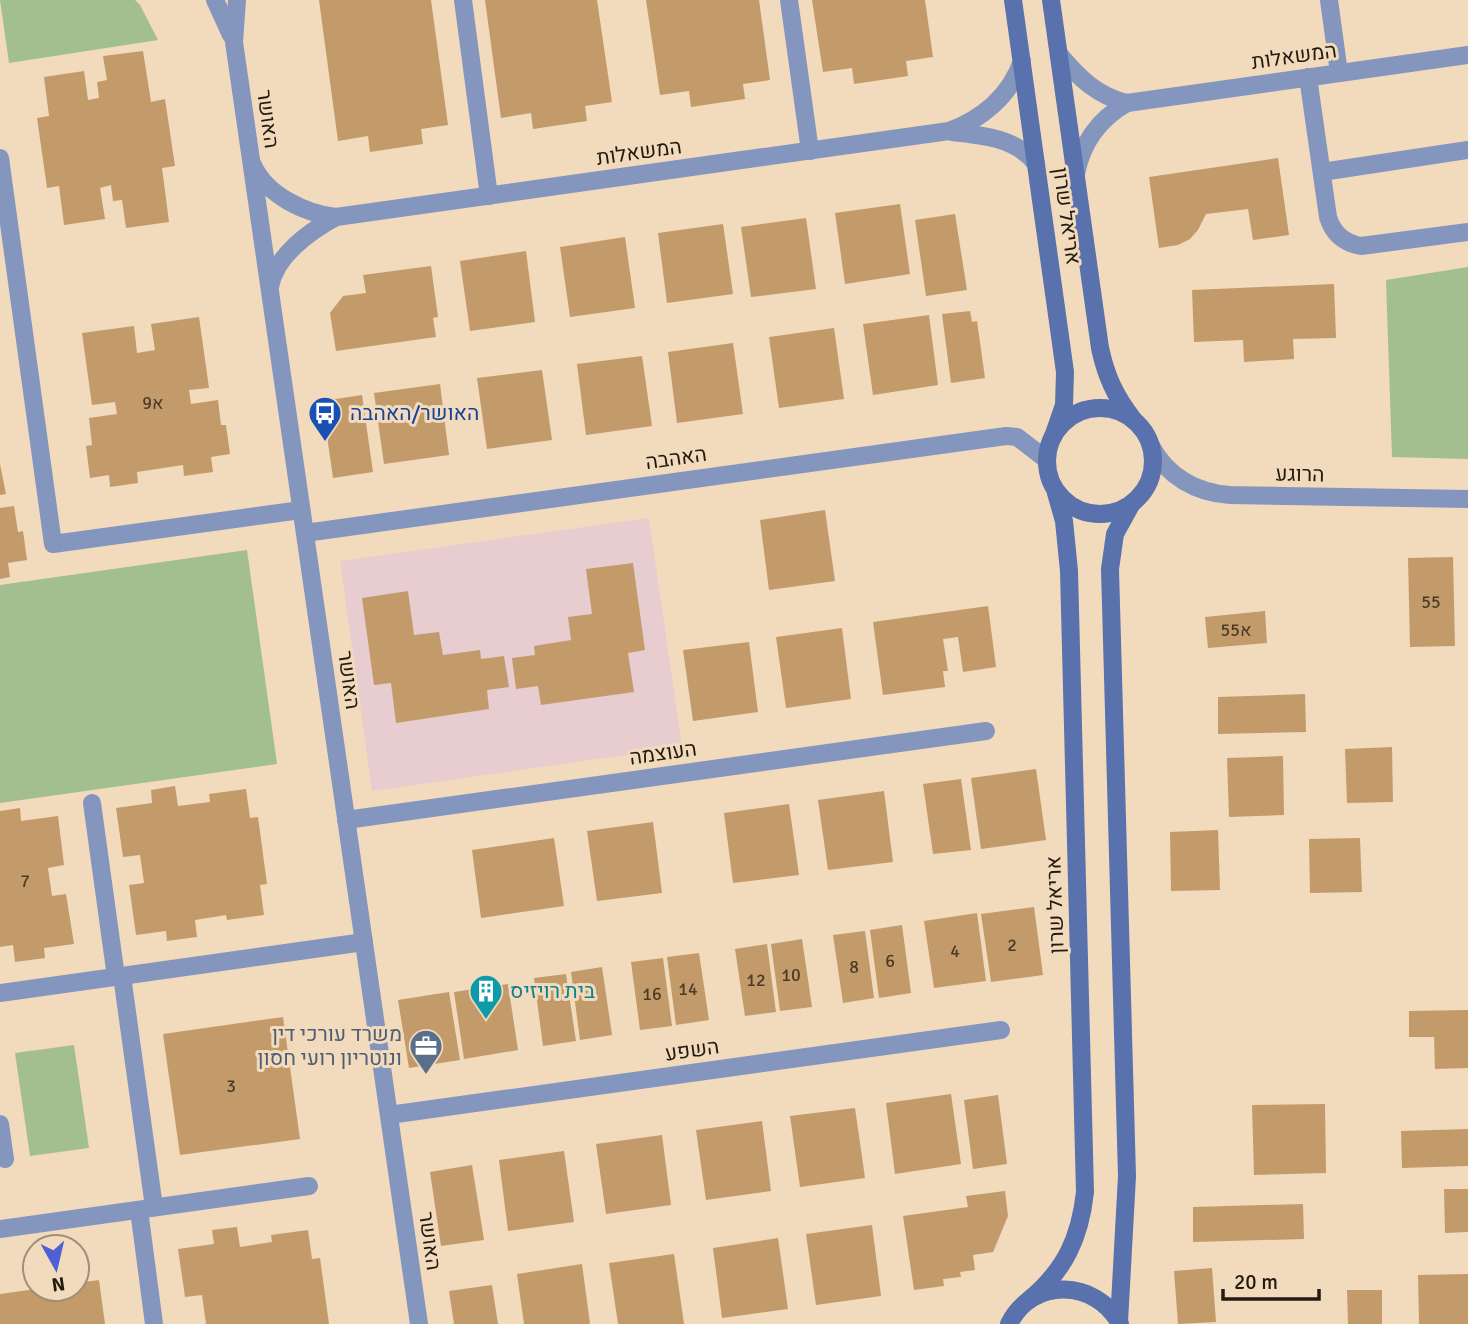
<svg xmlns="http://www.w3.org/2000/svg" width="1468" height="1324" font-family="Signika,Heebo,sans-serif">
<rect width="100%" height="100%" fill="#f2dabd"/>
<!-- education -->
<path fill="#e7cdd0" d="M649,518L682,747L372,791L340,561Z"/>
<!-- green -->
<g fill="#a3bf8f">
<path d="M0,0H135L140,5L158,40L9,63Z"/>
<path d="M1468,267V459L1392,457L1386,280Z"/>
<path d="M247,550L277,764L0,803V585Z"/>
<path d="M74,1045L89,1148L30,1156L15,1053Z"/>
</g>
<!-- building -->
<g fill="#c39b6a">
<path d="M319,0H431L448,125L421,129L423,144L370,152L368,136L338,141Z"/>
<path d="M485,0H597L612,102L585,106L587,121L533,129L531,113L501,118Z"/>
<path d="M646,0H759L770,80L743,84L745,99L691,107L689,91L660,95Z"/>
<path d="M812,0H925L933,57L906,61L908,76L854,84L852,68L823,72Z"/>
<path d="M143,51L151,102L165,99L175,166L162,168L169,222L126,228L122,200L113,201L111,185L100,188L105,219L64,225L59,186L47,188L37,118L49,116L44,77L84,71L88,100L99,98L97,82L107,80L103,56Z"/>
<path d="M1278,158L1289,235L1253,240L1248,209L1206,214L1198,230L1190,239L1178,245L1159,248L1149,177Z"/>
<path d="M900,204L910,274L845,284L835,213Z"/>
<path d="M955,214L967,290L926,296L915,220Z"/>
<path d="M806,218L816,289L751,297L741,227Z"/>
<path d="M723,224L733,294L667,303L658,233Z"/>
<path d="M625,237L635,308L570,317L560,247Z"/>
<path d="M526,251L535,322L470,331L460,261Z"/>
<path d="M431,266L438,317L433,318L436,337L336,351L330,313L343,296L366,293L363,275Z"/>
<path d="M1334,284L1336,338L1293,339L1294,359L1244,362L1243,340L1194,342L1192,290Z"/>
<path d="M970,311L972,322L977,321L985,378L951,383L942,314Z"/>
<path d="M929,315L938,385L873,395L863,324Z"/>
<path d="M199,317L209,388L189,390L191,404L218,400L221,425H226L230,454L211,457L213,472L184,476L183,465L137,472L138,483L110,487L109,475L90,478L86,446L92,445L89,418L117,414L115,402L92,405L82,333L134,326L137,353L155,350L151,324Z"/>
<path d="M834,328L844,399L779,408L769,337Z"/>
<path d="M733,343L743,414L677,423L668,352Z"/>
<path d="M642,356L652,426L586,435L577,364Z"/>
<path d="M542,370L552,440L487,449L477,378Z"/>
<path d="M440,384L449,455L384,464L374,393Z"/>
<path d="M362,395L373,472L333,478L322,401Z"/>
<path d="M0,464L6,494L0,495Z"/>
<path d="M14,506L18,532L23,531L27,560L8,563L10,577L0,579V508Z"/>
<path d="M825,510L835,581L769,590L760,520Z"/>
<path d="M1453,557L1455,646L1410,647L1408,558Z"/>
<path d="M633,563L645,650L628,653L634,692L541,705L538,686L516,689L512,658L535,655L534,646L571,640L568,617L592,614L586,569Z"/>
<path d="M408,591L414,635L439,632L443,655L480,650L481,659L504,656L509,687L487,690L489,709L396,723L391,683L374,685L362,598Z"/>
<path d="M988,606L996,667L963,672L958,637L943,639L948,671H943L945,687L883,695L873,622Z"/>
<path d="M1265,611L1267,643L1208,648L1205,617Z"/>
<path d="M842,628L851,699L786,708L776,637Z"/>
<path d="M749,642L758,712L693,721L683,650Z"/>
<path d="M1305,694L1306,732L1218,734V697Z"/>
<path d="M1392,747L1393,802L1347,803L1345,749Z"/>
<path d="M1283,756L1284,815L1229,817L1227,758Z"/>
<path d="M1036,769L1046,840L981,849L971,778Z"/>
<path d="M961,779L971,850L933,854L923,784Z"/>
<path d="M175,786L178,806L210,802L209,794L246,789L250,818L258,817L267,884L260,885L264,915L227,920L226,915L195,920L197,937L167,941L166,931L136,935L129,885L144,883L140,855L123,857L116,808L152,803L151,790Z"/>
<path d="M884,791L893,862L828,870L818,800Z"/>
<path d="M789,804L799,875L733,883L724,813Z"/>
<path d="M20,808L21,821L58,816L64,865L48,868L52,896L66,894L74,944L44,948L45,958L15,962L13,945L0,947V811Z"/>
<path d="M653,822L662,893L597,901L587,831Z"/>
<path d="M1218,830L1220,890L1171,891L1170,832Z"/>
<path d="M554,838L564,906L481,918L472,850Z"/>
<path d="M1360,838L1362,892L1310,893L1309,839Z"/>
<path d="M1034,907L1043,975L991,982L981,914Z"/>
<path d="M977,913L986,981L934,988L924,921Z"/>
<path d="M902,925L911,993L879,998L870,930Z"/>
<path d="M865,931L874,998L843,1003L833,935Z"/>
<path d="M802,939L812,1007L780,1011L771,944Z"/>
<path d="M767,944L776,1012L745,1016L735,949Z"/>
<path d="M699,953L709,1020L676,1025L667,957Z"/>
<path d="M663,958L672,1026L640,1030L631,962Z"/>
<path d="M602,967L612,1035L580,1040L571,972Z"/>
<path d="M566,974L576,1041L543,1046L534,978Z"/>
<path d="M508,984L518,1050L464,1059L454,992Z"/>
<path d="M449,992L460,1060L409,1068L398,1000Z"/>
<path d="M1468,1010V1068L1435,1069L1434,1037H1409V1011Z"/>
<path d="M283,1017L300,1139L180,1155L163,1034Z"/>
<path d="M951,1094L961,1164L895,1174L886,1103Z"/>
<path d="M998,1095L1007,1164L973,1169L964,1100Z"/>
<path d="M1325,1104L1326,1173L1254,1175L1252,1105Z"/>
<path d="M855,1108L865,1178L800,1187L790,1116Z"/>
<path d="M762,1121L771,1191L706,1200L696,1130Z"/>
<path d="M1468,1129V1166L1402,1168L1401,1131Z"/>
<path d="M662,1135L671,1205L606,1214L596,1144Z"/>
<path d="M564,1151L574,1222L508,1231L499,1160Z"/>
<path d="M472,1165L484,1240L441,1246L430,1172Z"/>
<path d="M1444,1189H1468V1232L1445,1233Z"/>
<path d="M1005,1191L1008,1216L993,1252L973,1255L975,1270L960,1272L961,1277L943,1279L944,1286L914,1290L903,1216L968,1207L966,1196Z"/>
<path d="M1303,1204L1304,1239L1193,1242V1207Z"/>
<path d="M872,1225L881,1296L816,1305L806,1234Z"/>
<path d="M237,1227L240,1247L272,1242L271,1235L308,1230L312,1259L320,1258L329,1324H206L202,1295L185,1297L178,1249L214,1244L212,1230Z"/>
<path d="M778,1238L788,1309L722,1318L713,1248Z"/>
<path d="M674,1254L684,1324H618L609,1263Z"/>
<path d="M582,1264L590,1324H524L517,1274Z"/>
<path d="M1212,1268L1216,1322L1178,1324L1174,1271Z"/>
<path d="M1468,1274V1324H1419L1418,1275Z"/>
<path d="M99,1280L105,1324H0V1294L36,1289H77V1283Z"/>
<path d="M492,1285L498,1324H454L449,1291Z"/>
<path d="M1347,1290H1382V1324H1348Z"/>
</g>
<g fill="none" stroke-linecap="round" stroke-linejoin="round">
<!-- lane -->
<g stroke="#8496be" stroke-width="18">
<path d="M463,0L489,196"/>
<path d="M789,0L810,151"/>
<path d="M1329,0L1339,73"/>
<path d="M1308,77L1328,217C1333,234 1344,243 1361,246L1468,232"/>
<path d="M0,158L53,544L301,510"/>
<path d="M1322,172L1468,150"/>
<path d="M92,803L116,977"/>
<path d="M122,976L154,1207"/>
<path d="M0,993L364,942"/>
<path d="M0,1124L5,1159"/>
<path d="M139,1210L154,1324"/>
<path d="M0,1229L309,1186"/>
</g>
<!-- street -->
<g stroke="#8496be" stroke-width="18">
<path d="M215,0L231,35"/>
<path d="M237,0L234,42L419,1324"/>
<path d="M1059,54C1078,77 1097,96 1127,103L1468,55"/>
<path d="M952,132C982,135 1017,138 1036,164"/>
<path d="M253,165C266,195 306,214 336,217L949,131C982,119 1010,96 1022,61"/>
<path d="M1076,174C1082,142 1099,119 1127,103"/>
<path d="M270,287C275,256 310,231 336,217"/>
<path d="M1151,446C1167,476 1196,493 1230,495L1468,499"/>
<path d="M305,533L1006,436L1017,437L1047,460"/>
<path d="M346,820L986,731"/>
<path d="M389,1115L1001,1030"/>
</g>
<!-- secondary -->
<g stroke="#5971ac" stroke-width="18">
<path d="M1013,0L1065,372L1064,405L1053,437"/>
<path d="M1051,0L1100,348C1106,376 1115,396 1133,419"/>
<circle cx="1100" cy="461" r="53"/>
<path d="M1029,1300C1065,1270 1080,1238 1085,1192L1069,571L1064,521L1056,493"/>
<path d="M1119,1322L1127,1176L1110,569L1115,534L1131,505"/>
<path d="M1009,1324C1032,1277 1096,1279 1120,1324"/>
</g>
</g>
<!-- icons -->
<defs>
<symbol id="bus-pin" viewBox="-11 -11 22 30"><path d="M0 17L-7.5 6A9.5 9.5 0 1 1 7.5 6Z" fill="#1a4fb4" stroke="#f2dabd"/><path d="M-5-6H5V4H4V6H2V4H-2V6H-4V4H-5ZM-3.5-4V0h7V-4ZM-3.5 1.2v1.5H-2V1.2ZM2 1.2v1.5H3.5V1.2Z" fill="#fff"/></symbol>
<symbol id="building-pin" viewBox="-11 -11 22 30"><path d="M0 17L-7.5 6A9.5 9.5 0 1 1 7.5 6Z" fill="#0f9aa8" stroke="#f2dabd"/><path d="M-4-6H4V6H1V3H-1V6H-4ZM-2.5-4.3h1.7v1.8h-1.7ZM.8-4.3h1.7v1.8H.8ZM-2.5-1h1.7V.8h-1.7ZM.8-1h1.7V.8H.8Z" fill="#fff"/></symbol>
<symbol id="office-pin" viewBox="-11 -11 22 30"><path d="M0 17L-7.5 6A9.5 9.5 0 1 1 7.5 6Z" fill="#5c6f8a" stroke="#f2dabd"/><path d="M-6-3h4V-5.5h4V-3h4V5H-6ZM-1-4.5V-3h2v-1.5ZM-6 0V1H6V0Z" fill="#fff"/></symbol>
</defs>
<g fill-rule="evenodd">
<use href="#bus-pin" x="306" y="394" width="38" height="52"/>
<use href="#building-pin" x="467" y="972" width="38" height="52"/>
<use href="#office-pin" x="407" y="1027" width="38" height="52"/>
</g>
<g text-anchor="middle" stroke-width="6" stroke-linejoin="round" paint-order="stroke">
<!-- number labels -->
<g font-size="18" fill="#4b3b26">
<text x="153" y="409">9א</text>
<text x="1431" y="608">55</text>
<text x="1236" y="636">55א</text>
<text x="25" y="887">7</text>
<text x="1012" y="951">2</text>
<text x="955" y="957">4</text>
<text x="890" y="967">6</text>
<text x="854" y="973">8</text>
<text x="791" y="981">10</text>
<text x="756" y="986">12</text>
<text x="688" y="995">14</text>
<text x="652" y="1000">16</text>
<text x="231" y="1092">3</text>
</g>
<!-- street labels -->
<g font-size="21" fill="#231b10" stroke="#f2dabd">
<text transform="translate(1294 56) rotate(-8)" y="7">המשאלות</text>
<text transform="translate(268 119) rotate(82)" y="7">האושר</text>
<text transform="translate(639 152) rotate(-8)" y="7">המשאלות</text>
<text transform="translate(1067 216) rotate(82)" y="7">אריאל שרון</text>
<text transform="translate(676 458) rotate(-8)" y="7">האהבה</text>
<text transform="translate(1300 474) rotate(1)" y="7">הרוגע</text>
<text transform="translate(349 680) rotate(82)" y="7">האושר</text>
<text transform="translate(663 753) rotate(-8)" y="7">העוצמה</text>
<text transform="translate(1055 905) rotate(-92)" y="7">אריאל שרון</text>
<text transform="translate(692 1050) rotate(-8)" y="7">השפע</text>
<text transform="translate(430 1241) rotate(82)" y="7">האושר</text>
</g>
<!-- transit labels -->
<g font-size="21" fill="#164399" stroke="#f2dabd" text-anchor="start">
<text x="350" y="420">האושר/האהבה</text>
</g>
<!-- culture labels -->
<g font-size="21" fill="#0d838f" stroke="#f2dabd" text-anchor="start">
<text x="510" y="998">בית רויזיס</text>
</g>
<!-- service labels -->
<g font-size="21" fill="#4e5e75" stroke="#f2dabd" text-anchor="end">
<text x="402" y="1041">משרד עורכי דין<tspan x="402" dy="24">ונוטריון רועי חסון</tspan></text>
</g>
</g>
<!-- north arrow -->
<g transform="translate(56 1268) rotate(172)"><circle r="33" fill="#f2dabd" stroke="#9f8e78" stroke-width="2"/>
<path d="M0-5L12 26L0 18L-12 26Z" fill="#4d60d5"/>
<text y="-10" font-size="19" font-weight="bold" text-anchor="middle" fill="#231b10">N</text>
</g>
<!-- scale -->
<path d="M1223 1289v10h96v-10" fill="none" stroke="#231b10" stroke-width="3.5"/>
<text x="1234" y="1289" font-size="21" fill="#231b10" stroke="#f2dabd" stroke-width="5" paint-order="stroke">20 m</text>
</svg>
